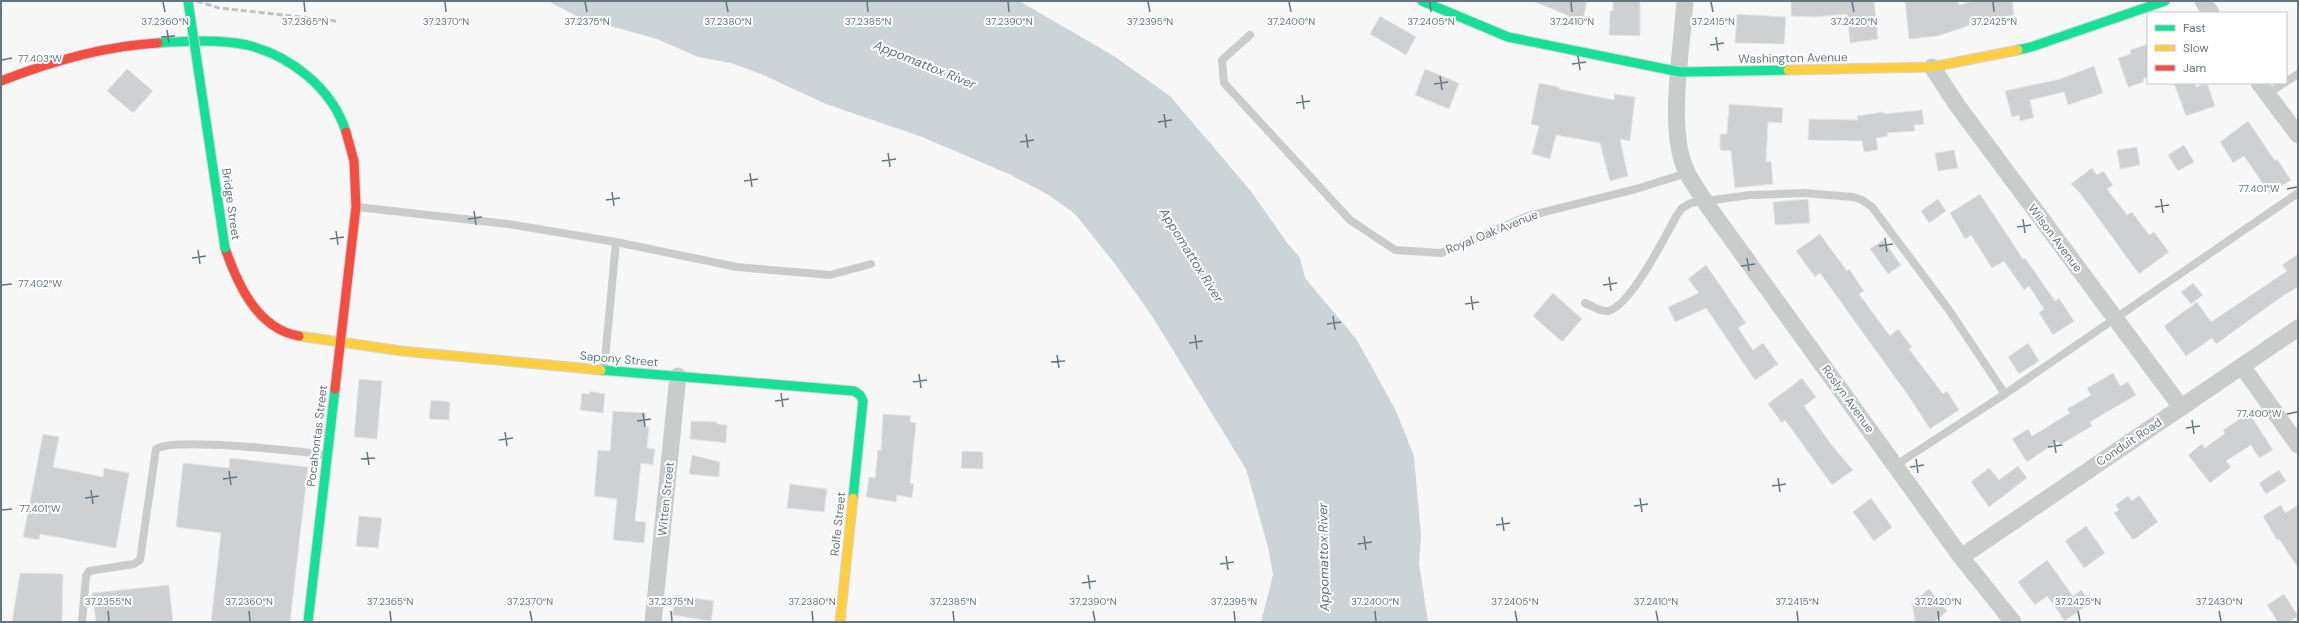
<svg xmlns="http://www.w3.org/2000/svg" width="2299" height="623" font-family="'DM Sans',sans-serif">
<rect width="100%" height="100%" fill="#f7f7f7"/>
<!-- water -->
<path fill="#ccd4d7" d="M548,1H1019L1114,56L1170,96L1250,190L1288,244L1300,258L1305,278L1357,340L1396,411L1414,456L1421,537L1419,563L1428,622H1261L1273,575L1268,547L1246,469L1152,316L1115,264L1075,214L1047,194L1009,174L922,137L826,104L761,74L731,63L698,57L657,39L578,17Z"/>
<!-- building -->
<g fill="#ced0d1" stroke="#e6e6e6">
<path d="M1533,1H1587L1582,26L1567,24L1569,16Z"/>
<path d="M1613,1H1640V36L1609,35L1610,11H1613Z"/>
<path d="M1791,1H1874L1878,39L1850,43L1847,14L1814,17L1791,16Z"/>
<path d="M1905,1H1958L1959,5L1973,1H2012L2014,15L1979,22L1938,36L1909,39Z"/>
<path d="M1737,14L1786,17L1784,44L1735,43Z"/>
<path d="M1380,16L1416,37L1406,55L1370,34Z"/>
<path d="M2148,44V77L2143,79L2144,82L2128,87L2118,58L2131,54L2130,50Z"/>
<path d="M2094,66L2103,93L2068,105L2064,92L2030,100L2034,118L2020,121L2019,115L2012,117L2005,91L2060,79Z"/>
<path d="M127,69L153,91L133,113L107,91Z"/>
<path d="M1425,69L1459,83L1449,109L1415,95Z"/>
<path d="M1539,83L1559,87V89L1614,100L1615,94L1635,97L1630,141L1620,139L1628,176L1610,181L1600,143L1556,135L1550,159L1532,154L1539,126L1531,124Z"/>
<path d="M2174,83H2195L2196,87L2207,83L2215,106L2186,116Z"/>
<path d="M1729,104L1783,108L1782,123L1768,122L1766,162L1771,161L1773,184L1735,188L1731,151L1720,150V134H1727Z"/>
<path d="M1922,110L1924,124L1914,125L1915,131L1887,133L1888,136L1876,138L1878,150L1864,152L1862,141L1808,140L1809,119L1858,120L1857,116L1883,112L1884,114Z"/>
<path d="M2248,121L2275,161L2277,159L2291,180L2270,194L2244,156L2233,163L2220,142Z"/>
<path d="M2184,145L2194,162L2178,171L2168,155Z"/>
<path d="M2137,147L2140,165L2120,169L2117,150Z"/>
<path d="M1954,150L1958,168L1938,171L1935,153Z"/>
<path d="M2092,168L2097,175L2103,171L2113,185L2107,189L2127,215L2132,212L2149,235L2154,232L2169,252L2139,274L2080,193L2071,184Z"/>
<path d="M1980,194L2023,259L2025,258L2055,301L2059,298L2074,321L2053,335L2039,313L2044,309L2029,286L2024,290L2004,261L1992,268L1971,235L1965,239L1950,213Z"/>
<path d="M1808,199L1810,223L1775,225L1773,202Z"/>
<path d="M1938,199L1946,211L1929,223L1921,211Z"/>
<path d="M1820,234L1847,271L1849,269L1864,291L1859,294L1890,336L1898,329L1912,347L1909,349L1943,394L1947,391L1959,410L1930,429L1910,398L1820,273L1815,277L1796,251Z"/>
<path d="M1883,240L1901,265L1888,274L1870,249Z"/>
<path d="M2298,254V287L2284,295L2216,344L2212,338L2186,356L2164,326L2197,302L2211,322L2287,271L2282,265Z"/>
<path d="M1706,265L1746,323L1738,328L1753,350L1763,343L1778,364L1755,380L1706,308L1675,322L1668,307L1699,293L1688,279Z"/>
<path d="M2193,283L2203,295L2191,304L2181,292Z"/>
<path d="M1553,293L1582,319L1562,342L1533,316Z"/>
<path d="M2028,343L2039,361L2019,374L2008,357Z"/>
<path d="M2113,373L2120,386L2128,382L2136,395L2090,422L2092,426L2060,445L2058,441L2027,462L2012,439L2028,429L2032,436L2070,413L2067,409L2091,395L2087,388Z"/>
<path d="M1802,378L1816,397L1804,406L1833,447L1853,470L1832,485L1785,420L1782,423L1768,404Z"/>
<path d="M359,379L382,381L377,439L354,437Z"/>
<path d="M590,391L605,394L603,413L580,410L582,393L590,394Z"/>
<path d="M431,400L450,402L449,420L429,419Z"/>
<path d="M613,411L646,413L645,427H649L647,448L655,449L653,465L641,463L635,521L646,522L644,543L613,540L617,499L594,496L598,450L610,451Z"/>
<path d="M2249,413L2273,450L2259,458L2251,445L2226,461L2231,467L2210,483L2188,455L2202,444L2205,448L2225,433L2223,430Z"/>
<path d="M883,414L911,416L910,422L916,423L910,483L914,484L912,498L897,495L896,502L866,497L869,477L875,478L878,450H881Z"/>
<path d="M691,421L717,422V424L727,425L726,443L690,439Z"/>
<path d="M43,434L59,437L53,467L103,477L104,468L129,473L116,548L40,534L39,540L23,537Z"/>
<path d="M962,451L983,452V469L961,468Z"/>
<path d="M692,455L720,462L719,477L689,474Z"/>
<path d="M230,458L308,467L290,622H211L221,533L176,527L183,463L229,468Z"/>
<path d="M2018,466L2027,478L1989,507L1971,482L1989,468L1999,480Z"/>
<path d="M2279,470L2286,481L2266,494L2259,483Z"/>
<path d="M790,484L827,489L824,512L787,508Z"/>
<path d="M2139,495L2158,522L2133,540L2114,513L2119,510L2116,505L2128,496L2132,501Z"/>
<path d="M1871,498L1892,527L1874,541L1853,512Z"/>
<path d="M2281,505L2285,513L2298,505V568L2279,539L2277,540L2263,516Z"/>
<path d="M359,516L382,518L378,548L356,546Z"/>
<path d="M2086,526L2105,553L2084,568L2065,541Z"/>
<path d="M2047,560L2073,596L2081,590L2091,602L2065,621L2047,596L2035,605L2018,582Z"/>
<path d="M20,573L63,574L62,622H12Z"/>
<path d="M169,585L173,622H96L92,593Z"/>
<path d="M1929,589L1947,611L1934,622H1915L1912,603Z"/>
<path d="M2284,594L2298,616L2289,622H2278L2267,605Z"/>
<path d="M676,595L714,601L711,621L672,615Z"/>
</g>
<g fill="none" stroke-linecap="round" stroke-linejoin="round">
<defs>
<g id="fast">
<path d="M1422,1L1508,37L1680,72L1788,70"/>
<path d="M158,43C186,41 219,39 247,45C291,56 332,88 346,132"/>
<path d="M2018,50L2031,47L2165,1"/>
<path d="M601,370L854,391L860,395L863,401L853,498"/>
<path d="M308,622L335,389"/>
</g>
<g id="slow">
<path d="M1788,70L1932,67L2018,50"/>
<path d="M299,336L402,351L601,370"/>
<path d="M840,622L853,498"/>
</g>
<g id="jam">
<path d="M1,81C52,61 103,46 158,43"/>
<path d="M225,248C237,283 257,329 299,336"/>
<path d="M335,389L356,207L354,161L346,132"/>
</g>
</defs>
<!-- fast casing -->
<use href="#fast" stroke="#d3d4d5" stroke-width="11"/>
<!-- slow casing -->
<use href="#slow" stroke="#d3d4d5" stroke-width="11"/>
<!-- jam casing -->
<use href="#jam" stroke="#d3d4d5" stroke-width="11"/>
<!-- lane -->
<g stroke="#cacccc" stroke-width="8">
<path d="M1250,35L1222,60L1224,83L1350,220L1395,250L1441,253L1528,216L1636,189L1687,173"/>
<path d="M2286,82L2298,74"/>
<path d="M2267,94L2284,83"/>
<path d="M357,207L508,224L616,242L737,267L830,275L871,264"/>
<path d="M1585,303C1592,306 1601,312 1608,311C1630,307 1666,235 1677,215L1682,208L1691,203L1750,195L1804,193L1853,197L1862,200L1872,207L1949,310L2005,394"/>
<path d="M604,370L616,242"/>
<path d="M1896,465L2005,394L2298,193"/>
<path d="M82,622L86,576L89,571L134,564L140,560L156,449C174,437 298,451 326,455"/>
</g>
<!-- street -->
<g stroke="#cacccc" stroke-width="17">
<path d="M1685,1C1682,46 1670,114 1681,156C1685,173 1696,187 1705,202L1961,557L2013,622"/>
<path d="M2203,1L2211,13"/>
<path d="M1932,67L1957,105L2181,407"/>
<path d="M2259,83L2298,135"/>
<path d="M2242,366L2298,445"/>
<path d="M1961,557L2298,328"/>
<path d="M653,622L678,376"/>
</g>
<!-- fast -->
<use href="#fast" stroke="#16e098" stroke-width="9"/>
<!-- slow -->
<use href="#slow" stroke="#ffcf43" stroke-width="9"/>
<!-- jam -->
<use href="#jam" stroke="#f24e42" stroke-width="9"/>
<!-- rail -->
<path stroke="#c0c1c3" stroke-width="3" stroke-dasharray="6 3" stroke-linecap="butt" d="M197,1L219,8L337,21"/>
<defs>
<path id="fast-bridge" d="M188,1L225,248"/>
</defs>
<!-- fast-bridge casing -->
<use href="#fast-bridge" stroke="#d3d4d5" stroke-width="11" stroke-linecap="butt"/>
<!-- fast-bridge -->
<use href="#fast-bridge" stroke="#16e098" stroke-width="9"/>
</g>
<!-- ticks -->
<path fill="none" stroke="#647580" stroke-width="1.5" d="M163,2L165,12M304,2L305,12M445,2L446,12M585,2L587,12M726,2L728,12M867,2L868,12M1008,2L1009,12M1148,2L1150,12M1289,2L1291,12M1430,2L1431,12M1571,2L1572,12M1711,2L1713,12M1852,2L1854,12M1993,2L1994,12M167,30L169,43M161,37L175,36M1716,37L1718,51M1710,45L1724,43M1578,56L1580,70M2,60L12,58M1572,64L1586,62M1440,76L1442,90M1434,84L1448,82M1302,95L1304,109M1296,103L1310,101M1164,114L1166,128M1158,122L1172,120M1026,134L1028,148M1020,142L1034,140M888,153L890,167M882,161L896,159M750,173L752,187M744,181L758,179M2287,189L2297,187M612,192L614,206M2161,199L2163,213M606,200L620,198M2155,207L2169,205M474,211L476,225M468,219L482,217M2023,219L2025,233M2017,227L2031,225M336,231L338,245M1885,238L1887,252M330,239L344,237M1879,246L1893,244M198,250L200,264M192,258L206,256M1747,258L1749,271M1741,266L1755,264M1609,277L1611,291M2,285L12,284M1603,285L1617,283M1471,296L1473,310M1465,304L1479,302M1333,316L1335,330M1327,324L1341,322M1195,335L1197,349M1189,343L1203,341M1057,355L1059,368M1051,362L1065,361M919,374L921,388M913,382L927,380M781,393L783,407M775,401L789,399M643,413L645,427M2287,414L2297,412M2192,420L2194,434M637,421L651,419M2186,428L2200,426M505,432L507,446M499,440L513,438M2054,440L2056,453M2048,447L2062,445M367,452L369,465M361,459L375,458M1916,459L1918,473M1910,467L1924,465M229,471L231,485M1778,478L1780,492M223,479L237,477M1772,486L1786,484M91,490L93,504M85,498L99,496M1640,498L1642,512M1634,506L1648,504M2,510L12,509M1502,517L1504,531M1496,525L1510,523M1364,536L1366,550M1358,544L1372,542M1226,556L1228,570M1220,564L1234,562M1088,575L1090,589M1082,583L1096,581M108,611L109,621M249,611L250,621M390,611L391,621M530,611L532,621M671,611L672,621M812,611L813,621M953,611L954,621M1093,611L1095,621M1234,611L1235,621M1375,611L1376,621M1515,611L1517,621M1656,611L1658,621M1797,611L1798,621M1938,611L1939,621M2078,611L2080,621M2219,611L2221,621"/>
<g text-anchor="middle" stroke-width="4" stroke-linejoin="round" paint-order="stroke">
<!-- street labels -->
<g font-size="12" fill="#647580" stroke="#fff">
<text transform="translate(1793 58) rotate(-1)" y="4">Washington Avenue</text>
<text transform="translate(231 204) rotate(82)" y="4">Bridge Street</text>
<text transform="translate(1492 232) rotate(-22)" y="4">Royal Oak Avenue</text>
<text transform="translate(2055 238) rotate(53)" y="4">Wilson Avenue</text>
<text transform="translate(619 359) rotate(5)" y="4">Sapony Street</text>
<text transform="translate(1848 399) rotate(54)" y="4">Roslyn Avenue</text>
<text transform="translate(317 436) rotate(-83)" y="4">Pocahontas Street</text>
<text transform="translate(2129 442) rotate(-34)" y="4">Conduit Road</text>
<text transform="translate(666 499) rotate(-84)" y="4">Witten Street</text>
<text transform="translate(838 524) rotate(-84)" y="4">Rolfe Street</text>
</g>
<!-- water labels -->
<g font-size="13" font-style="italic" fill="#5f747a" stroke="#fff">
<text transform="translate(925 64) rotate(22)" y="5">Appomattox River</text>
<text transform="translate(1192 255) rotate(58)" y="5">Appomattox River</text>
<text transform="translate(1323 557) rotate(-91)" y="5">Appomattox River</text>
</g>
</g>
<g font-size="10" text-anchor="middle" fill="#647580" stroke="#fff" stroke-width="4" stroke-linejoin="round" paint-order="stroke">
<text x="165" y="25">37.2360°N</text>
<text x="305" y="25">37.2365°N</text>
<text x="446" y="25">37.2370°N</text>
<text x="587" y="25">37.2375°N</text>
<text x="728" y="25">37.2380°N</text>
<text x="868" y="25">37.2385°N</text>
<text x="1009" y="25">37.2390°N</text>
<text x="1150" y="25">37.2395°N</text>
<text x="1291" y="25">37.2400°N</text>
<text x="1431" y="25">37.2405°N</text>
<text x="1572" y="25">37.2410°N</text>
<text x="1713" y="25">37.2415°N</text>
<text x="1854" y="25">37.2420°N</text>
<text x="1994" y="25">37.2425°N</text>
<text x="40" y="62">77.403°W</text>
<text x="2259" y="192">77.401°W</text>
<text x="40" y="287">77.402°W</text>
<text x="2259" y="417">77.400°W</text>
<text x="40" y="512">77.401°W</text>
<text x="108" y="605">37.2355°N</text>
<text x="249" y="605">37.2360°N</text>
<text x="390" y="605">37.2365°N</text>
<text x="530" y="605">37.2370°N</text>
<text x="671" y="605">37.2375°N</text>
<text x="812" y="605">37.2380°N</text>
<text x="953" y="605">37.2385°N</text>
<text x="1093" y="605">37.2390°N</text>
<text x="1234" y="605">37.2395°N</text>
<text x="1375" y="605">37.2400°N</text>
<text x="1515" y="605">37.2405°N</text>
<text x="1656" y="605">37.2410°N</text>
<text x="1797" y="605">37.2415°N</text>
<text x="1938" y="605">37.2420°N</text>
<text x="2078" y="605">37.2425°N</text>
<text x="2219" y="605">37.2430°N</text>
</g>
<!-- border -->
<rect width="2299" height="623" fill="none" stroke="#647580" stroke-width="4"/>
<!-- legend -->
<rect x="2147" y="12" width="140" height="72" fill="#ffffff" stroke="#c1c8cc"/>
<rect x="2155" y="25" width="20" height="6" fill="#16e098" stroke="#c1c8cc"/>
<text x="2183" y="32" font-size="12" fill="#647580">Fast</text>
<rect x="2155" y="45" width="20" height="6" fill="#ffcf43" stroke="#c1c8cc"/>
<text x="2183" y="52" font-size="12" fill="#647580">Slow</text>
<rect x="2155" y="65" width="20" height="6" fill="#f24e42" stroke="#c1c8cc"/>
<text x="2183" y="72" font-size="12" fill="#647580">Jam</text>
</svg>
